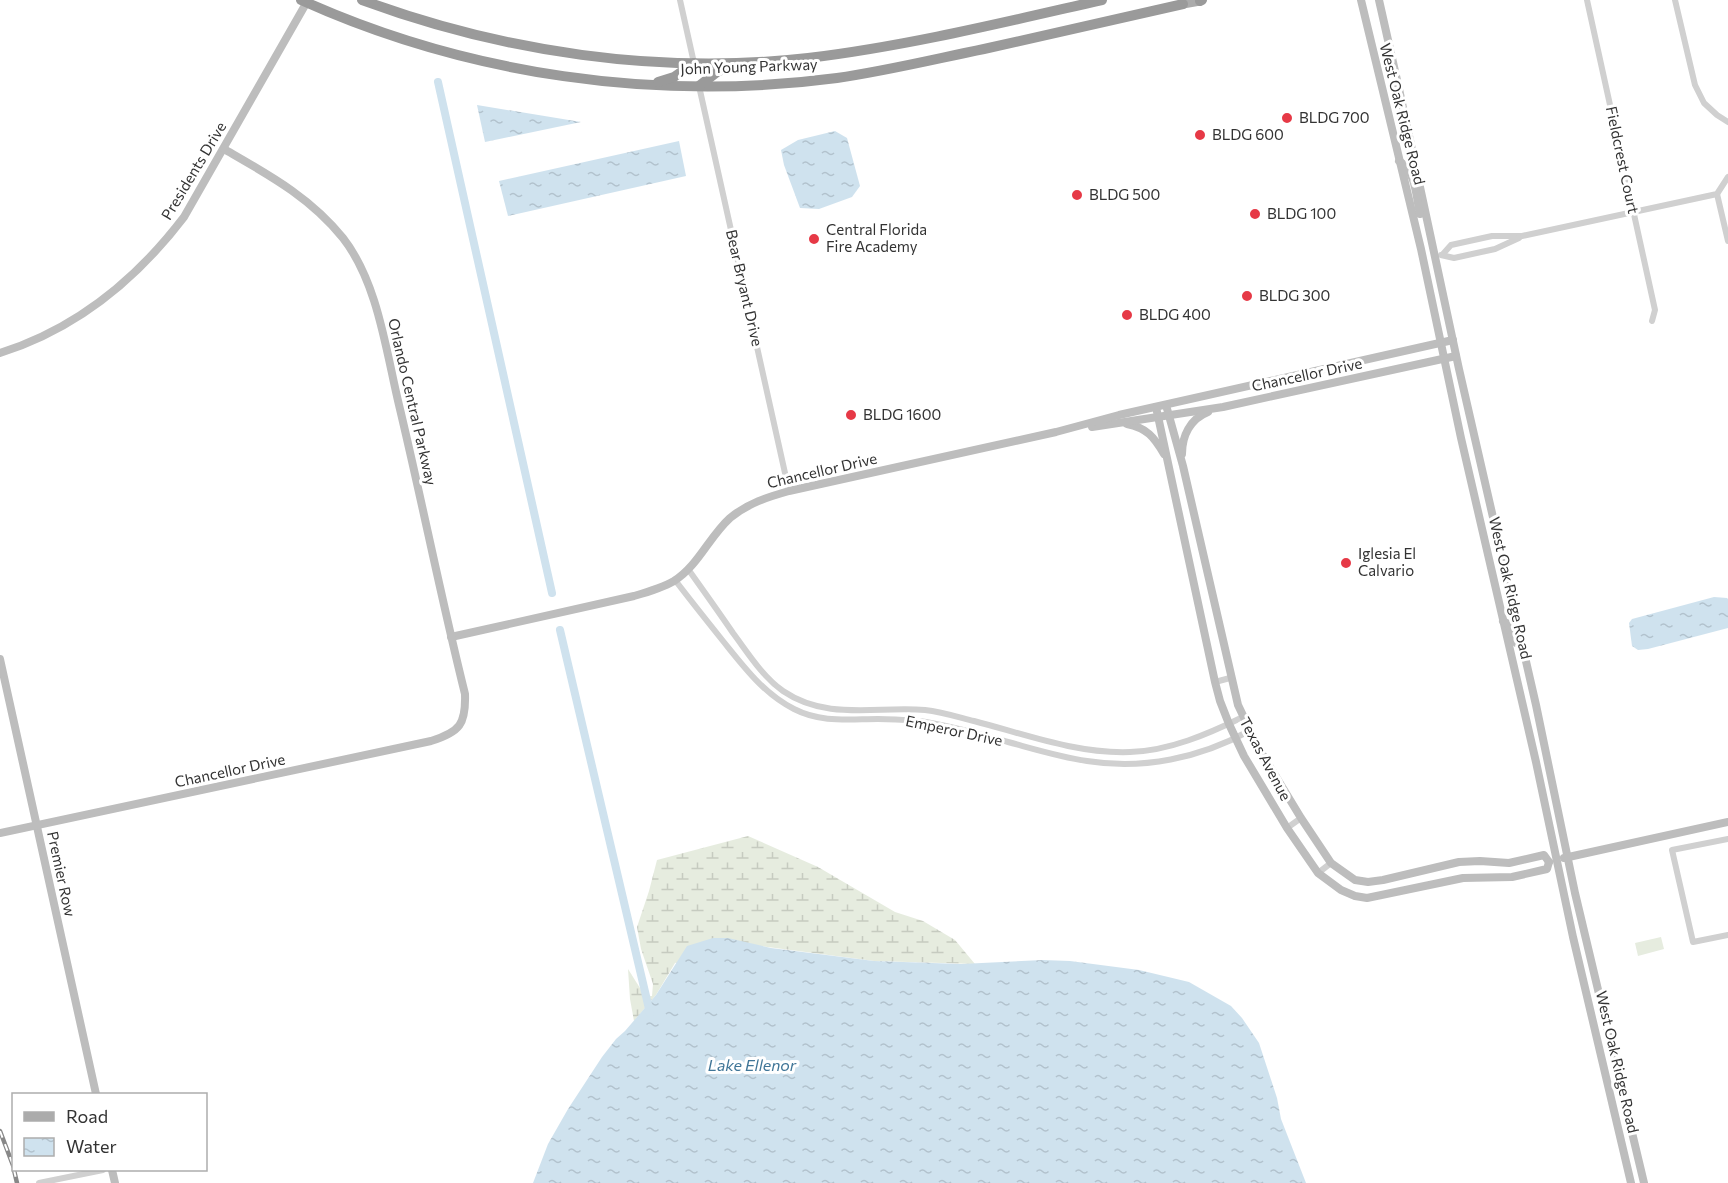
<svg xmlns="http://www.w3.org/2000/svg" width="1728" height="1183" font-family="Commissioner,sans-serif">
<defs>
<pattern id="wetland-marsh" width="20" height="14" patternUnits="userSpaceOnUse" patternTransform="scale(1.5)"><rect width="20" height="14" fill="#e6ecdf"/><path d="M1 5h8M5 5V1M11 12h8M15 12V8" fill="none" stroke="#c6cbc0"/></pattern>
<pattern id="water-ripples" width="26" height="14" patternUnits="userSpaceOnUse" patternTransform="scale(1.5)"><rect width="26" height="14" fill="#cfe2ee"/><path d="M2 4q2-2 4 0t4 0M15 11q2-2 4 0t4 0" fill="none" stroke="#b2c2cd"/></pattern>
</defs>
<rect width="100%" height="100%" fill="#fff"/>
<!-- wetland -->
<path fill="url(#wetland-marsh)" d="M748,836L818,867L895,912L923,921L955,940L975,964L874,961L753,945L675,963L656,995L634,1021L630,999L628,969L645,996H652L653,984L641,949L637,927L649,891L657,860Z"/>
<!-- garden -->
<path fill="#e6ecdf" d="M1661,937L1664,949L1638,956L1635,943Z"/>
<!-- water -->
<g fill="url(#water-ripples)">
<path d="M477,105L581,122L485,142Z"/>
<path d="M835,131L847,138L860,186L852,197L819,209L800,208L784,165L781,150L798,140Z"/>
<path d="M679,141L686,176L508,216L499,181Z"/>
<path d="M1714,597L1727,598L1728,599V628L1648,649L1638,650L1632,646L1629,623L1632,619Z"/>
<path d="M713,938H728L771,948L874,961L961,964L1043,960L1070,961L1139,970L1189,982L1231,1006L1242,1018L1259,1043L1277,1098L1281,1119L1306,1183H533L548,1144L568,1109L602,1057L616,1039L625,1031L656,995L687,946Z"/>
</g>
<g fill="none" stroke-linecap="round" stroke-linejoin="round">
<!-- canal -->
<g stroke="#cfe2ee" stroke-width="8">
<path d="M438,82L552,593"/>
<path d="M560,630L650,1013"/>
</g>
<!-- street -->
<g stroke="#d0d0d0" stroke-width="6">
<path d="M680,0L694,63"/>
<path d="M1587,0L1655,310L1652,321"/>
<path d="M1675,0L1695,85L1704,103L1717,115L1728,122"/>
<path d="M699,86L789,491"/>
<path d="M1717,194L1728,241"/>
<path d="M1443,254L1451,245L1492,236H1522L1717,194L1728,177"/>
<path d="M1441,255L1454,258L1495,249L1519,238"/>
<path d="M688,569C703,590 718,611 733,633C748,653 762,676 783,691C827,721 876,706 925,710C942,712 958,717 974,721C1024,734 1077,754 1130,752C1169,751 1208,734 1243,717"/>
<path d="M675,580C691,601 707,621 723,641C744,667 764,694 794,709C821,723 849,719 878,719C892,719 906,720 919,721C949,725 979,734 1008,742C1034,749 1060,757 1087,761C1143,770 1200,758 1249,731"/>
<path d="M1215,682L1230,678"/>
<path d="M1287,828L1301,818"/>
<path d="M1728,839L1672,850L1693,942L1728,935"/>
<path d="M1318,873L1331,863"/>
<path d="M39,1183L103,1170"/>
</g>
<!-- secondary -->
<g stroke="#bdbdbd" stroke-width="8">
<path d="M1361,0L1421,249L1461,438L1536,762L1573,937L1631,1183"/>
<path d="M1379,0L1399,89L1459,369L1536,705L1575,893L1644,1183"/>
<path d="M1399,161C1416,171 1416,196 1420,214"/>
<path d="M0,353C76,329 136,280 184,217L308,0"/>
<path d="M1166,405L1183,466L1238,705L1258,747L1301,818L1331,863L1355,880L1368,882L1383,880L1459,862L1480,861L1509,863L1544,855L1549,862"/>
<path d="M1156,407L1215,682L1220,701L1229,724L1244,756L1287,828L1318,873L1341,890L1355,896L1367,898L1463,878L1512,877L1547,869L1549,862"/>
<path d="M1127,424C1147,428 1154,437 1164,454"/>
<path d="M1092,427L1223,407L1456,356"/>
<path d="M1182,454C1182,436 1190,419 1208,412"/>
<path d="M1503,621L1510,625L1513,638L1516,643H1521"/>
<path d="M451,637L634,596C648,592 662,588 674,581C698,566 709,537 730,518C748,503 768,497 789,491L1056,432L1119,415L1453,340"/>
<path d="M0,659L96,1094"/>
<path d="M0,833L431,741C460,732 466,724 465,694C441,598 422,501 399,405C386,351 378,283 343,238C310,197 269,175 224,149"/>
<path d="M1564,858L1728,822"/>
<path d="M112,1170L115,1183"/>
</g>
<!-- primary -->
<path stroke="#ababab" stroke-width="9" d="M1183,4L1200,1"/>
<!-- highway -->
<g stroke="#9a9a9a" stroke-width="10">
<path d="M301,0C467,75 656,102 837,78C886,71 935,59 984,49C1050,34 1116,19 1183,4"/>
<path d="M362,0C503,52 658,75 808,58C907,46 1005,22 1102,0"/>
<path d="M1200,1L1202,0"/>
<path d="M658,82L674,77L694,63"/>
<path d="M699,86L717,72L734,65"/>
</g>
<defs>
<g id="rail">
<path d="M0,1131L14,1168"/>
<path d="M14,1170L17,1183"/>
</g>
</defs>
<!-- rail casing -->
<use href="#rail" stroke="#888" stroke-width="4.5"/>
<!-- rail -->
<use href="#rail" stroke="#fff" stroke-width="2" stroke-dasharray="7" stroke-linecap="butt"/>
</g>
<!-- markers -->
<g fill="#e63946" stroke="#fff" stroke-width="2">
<circle cx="1287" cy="118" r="6"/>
<circle cx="1200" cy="135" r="6"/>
<circle cx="1077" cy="195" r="6"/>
<circle cx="1255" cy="214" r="6"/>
<circle cx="814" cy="239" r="6"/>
<circle cx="1247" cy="296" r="6"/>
<circle cx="1127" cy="315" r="6"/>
<circle cx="851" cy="415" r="6"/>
<circle cx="1346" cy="563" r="6"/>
</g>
<g text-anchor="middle" stroke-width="6" stroke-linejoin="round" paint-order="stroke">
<!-- street labels -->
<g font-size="15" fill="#333" stroke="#fff">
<text transform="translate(749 67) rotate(-2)" y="5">John Young Parkway</text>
<text transform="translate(1402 114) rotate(76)" y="5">West Oak Ridge Road</text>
<text transform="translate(1622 160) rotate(78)" y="5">Fieldcrest Court</text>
<text transform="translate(194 171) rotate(-59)" y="5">Presidents Drive</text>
<text transform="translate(744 288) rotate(77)" y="5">Bear Bryant Drive</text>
<text transform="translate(1307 375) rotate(-12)" y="5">Chancellor Drive</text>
<text transform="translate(412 402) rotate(77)" y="5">Orlando Central Parkway</text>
<text transform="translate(822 471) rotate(-13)" y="5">Chancellor Drive</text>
<text transform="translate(1510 588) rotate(77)" y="5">West Oak Ridge Road</text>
<text transform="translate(954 731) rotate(12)" y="5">Emperor Drive</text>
<text transform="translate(1265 759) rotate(62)" y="5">Texas Avenue</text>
<text transform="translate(230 771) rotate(-12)" y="5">Chancellor Drive</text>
<text transform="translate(61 874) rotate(78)" y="5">Premier Row</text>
<text transform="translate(1617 1062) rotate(77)" y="5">West Oak Ridge Road</text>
</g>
<!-- poi labels -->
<g font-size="15" fill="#333" stroke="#fff" text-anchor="start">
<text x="1299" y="123">BLDG 700</text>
<text x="1212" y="140">BLDG 600</text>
<text x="1089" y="200">BLDG 500</text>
<text x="1267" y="219">BLDG 100</text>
<text x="826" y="235">Central Florida<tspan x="826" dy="17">Fire Academy</tspan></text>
<text x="1259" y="301">BLDG 300</text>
<text x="1139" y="320">BLDG 400</text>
<text x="863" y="420">BLDG 1600</text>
<text x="1358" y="559">Iglesia El<tspan x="1358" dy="17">Calvario</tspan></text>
</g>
<!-- water labels -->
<g font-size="16" font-style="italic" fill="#3f7597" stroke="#fff">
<text x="752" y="1071">Lake Ellenor</text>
</g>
</g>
<!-- legend -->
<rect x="12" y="1093" width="195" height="78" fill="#ffffff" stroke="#adadad" stroke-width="1.5"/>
<rect x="24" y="1112" width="30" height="9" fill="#ababab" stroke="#adadad" stroke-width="1.5"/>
<text x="66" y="1123" font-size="18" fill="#333333">Road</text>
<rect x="24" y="1138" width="30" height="18" fill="url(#water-ripples)" stroke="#adadad" stroke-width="1.5"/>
<text x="66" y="1153" font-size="18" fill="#333333">Water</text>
</svg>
